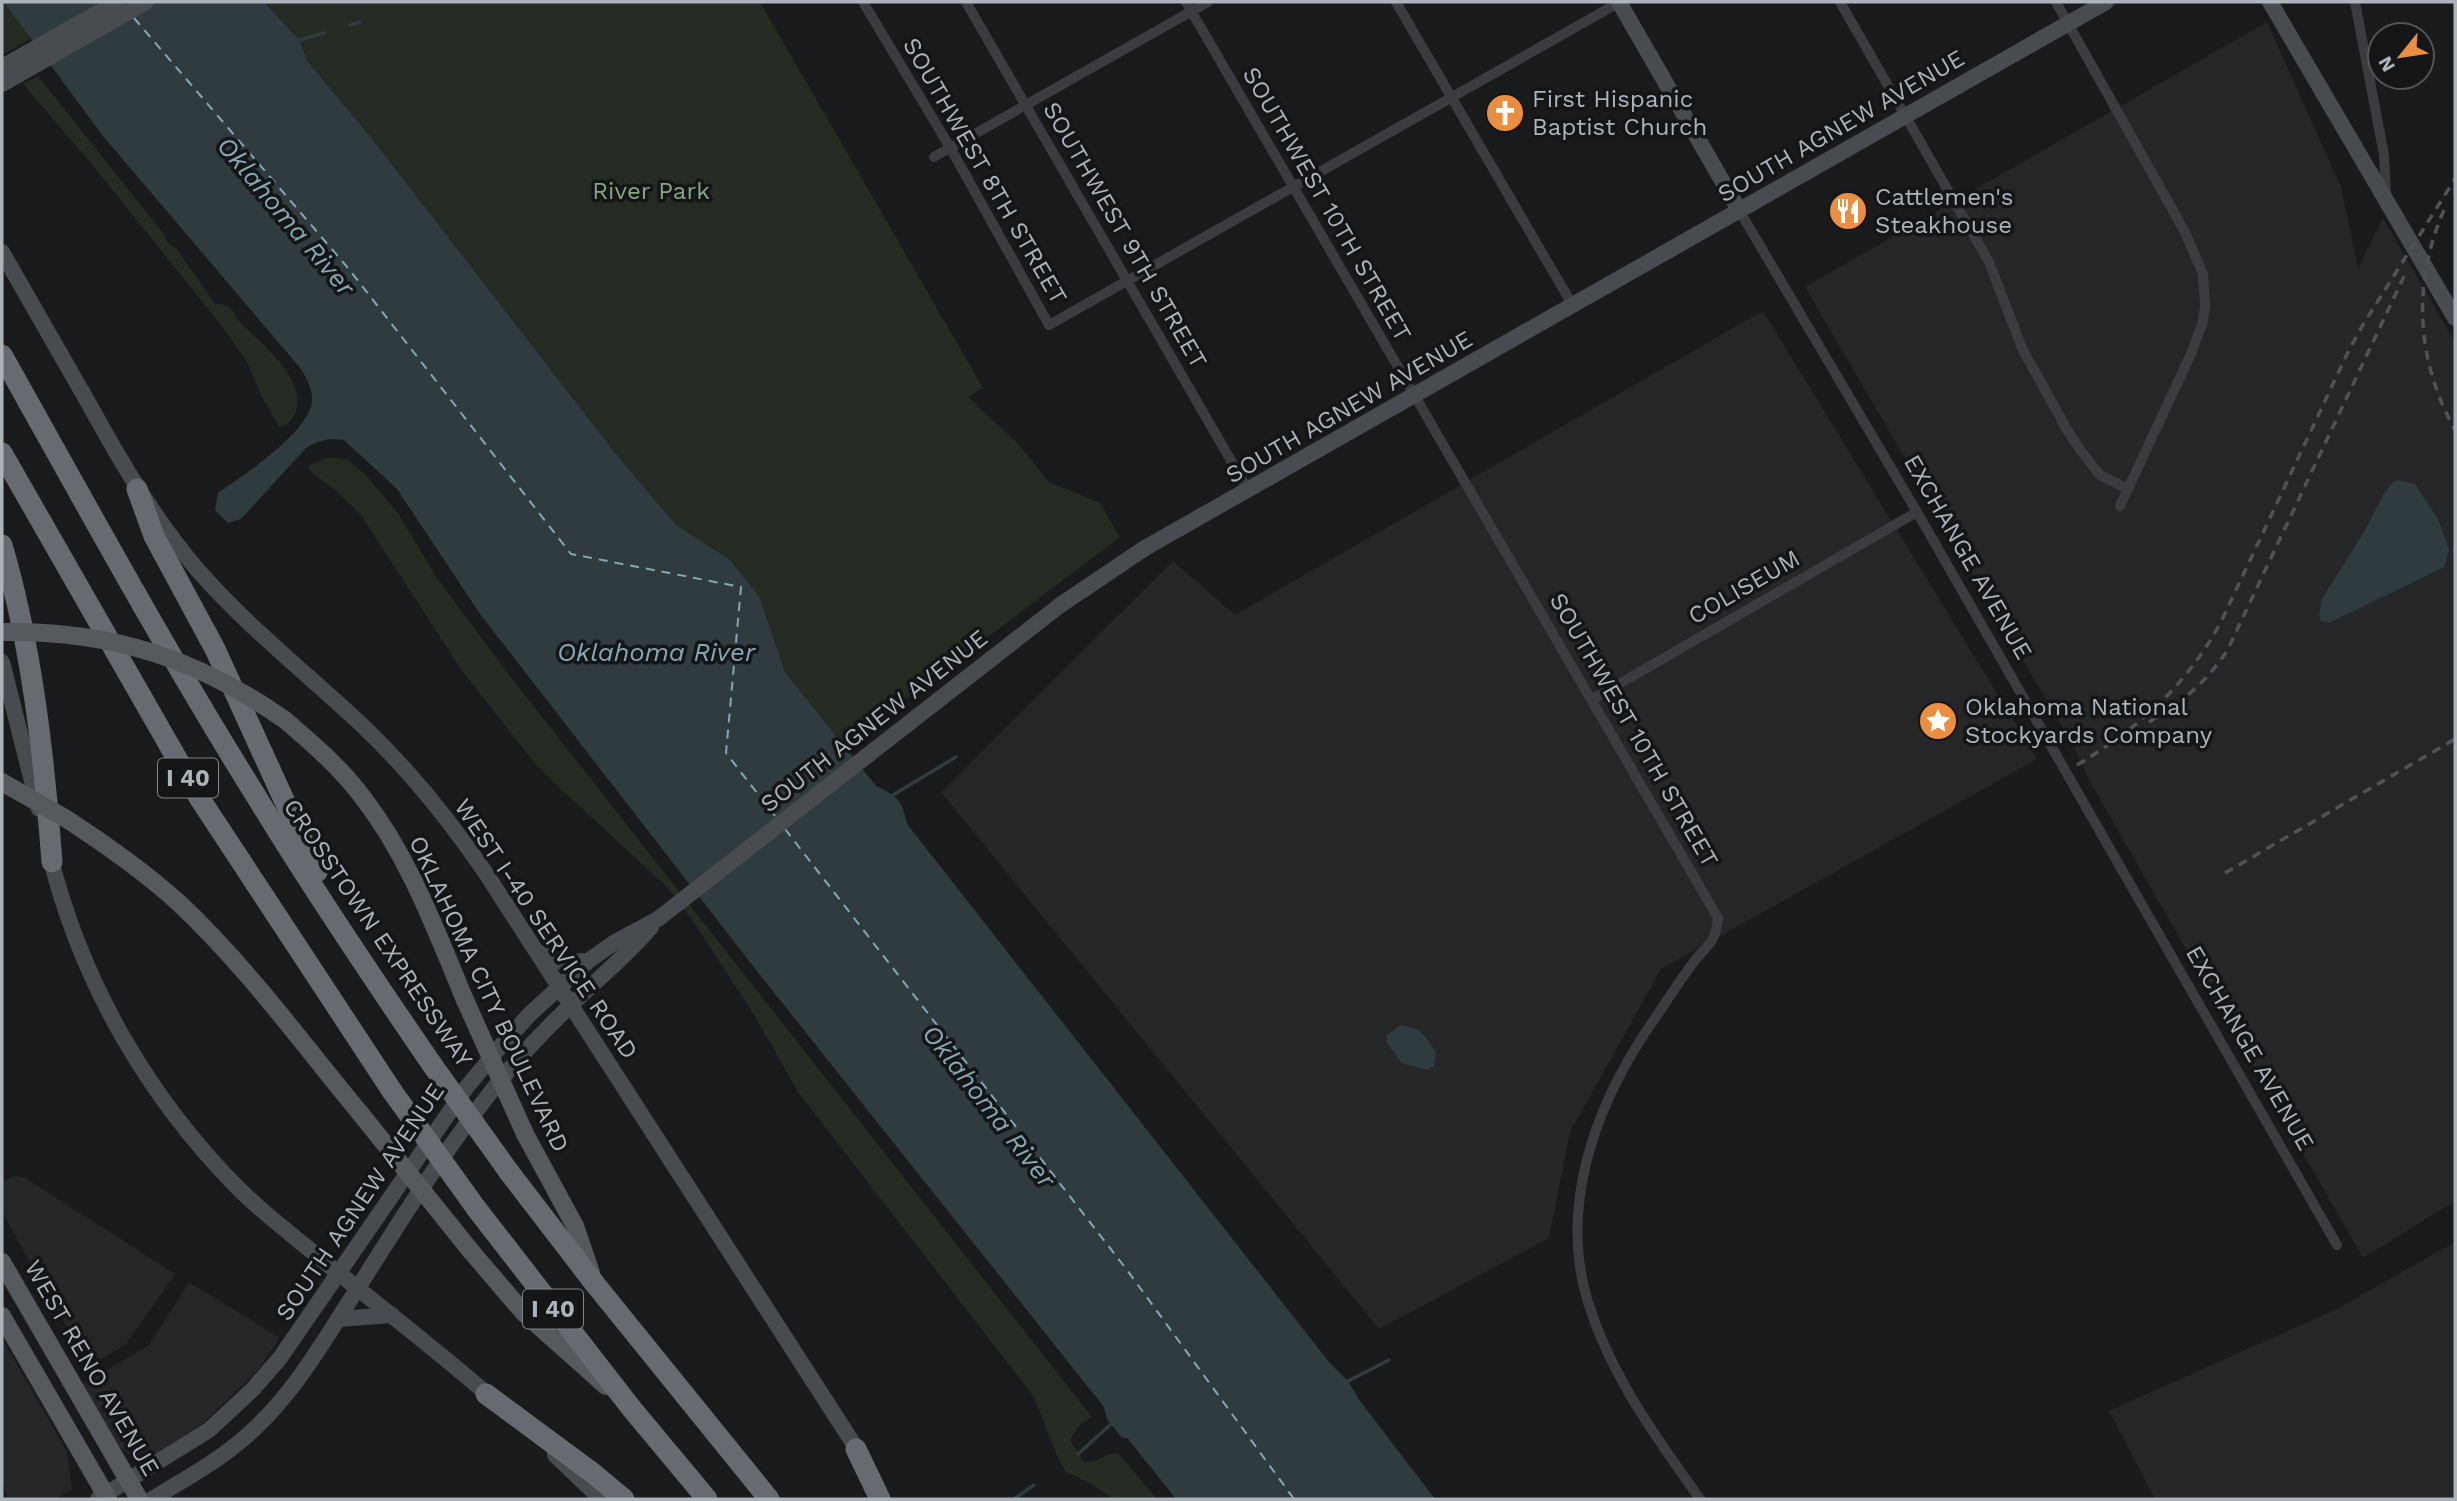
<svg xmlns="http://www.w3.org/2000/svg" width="2457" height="1501" font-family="'Work Sans',sans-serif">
<rect width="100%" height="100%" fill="#191a1b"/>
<!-- built -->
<g fill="#252628">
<path d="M2267,22L2341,187L2358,268L2383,218L2455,342V1201L2363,1258L2089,780L2074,747L1805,287Z"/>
<path d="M1763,311L2037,759L1661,969L1570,1132L1549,1238L1379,1329L941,792L1173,561L1235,615Z"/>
<path d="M13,1176L24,1177L175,1274L126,1344L89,1366L2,1212V1183Z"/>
<path d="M2455,1242V1499H2155L2109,1411L2337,1309Z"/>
<path d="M189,1282L280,1338L257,1371L201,1425L154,1455L133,1458L115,1443L82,1385L149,1345Z"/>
<path d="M2,1338L67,1452L72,1489L55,1499H7L2,1475Z"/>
</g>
<!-- green -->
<g fill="#242b23">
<path d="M2,2H95L2,55Z"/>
<path d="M264,2H760L983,388L968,397L1019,445L1049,482L1100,503L1120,537L844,746L785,672L759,596L730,560L676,525L616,454L373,140L308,62L299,40Z"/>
<path d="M38,76L163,233L167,242L177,249L215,304C220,305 225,303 230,308C234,311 236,317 239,321C260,343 309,379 295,414C291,421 287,426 279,427L261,395L248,364L225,330L90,162L23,84Z"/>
<path d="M329,457L348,460L365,474L397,512L437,578L506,671L1092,1417L1080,1425L1070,1440L1084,1462C1098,1464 1106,1451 1119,1454L1157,1499H1114L1090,1483L1066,1472L1060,1463L1034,1397L798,1092L753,1013L693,921L667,887L565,793L533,761L460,668L361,515L333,488L313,474L308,466Z"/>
</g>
<!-- water -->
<g fill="#2f3b3f">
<path d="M4,2H264L299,40L308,62L373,140L616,454L676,525L730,560L759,596L785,672L876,786C897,796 902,800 907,824L1329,1362L1348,1381L1360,1401L1435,1499H1176L1128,1439L1121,1437L1107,1419L1104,1407L756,970L480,614L397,489L344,440C329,438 319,440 306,448L241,519L228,523L215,510L218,493C242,476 312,431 312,399C312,388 307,379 301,369L103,136Z"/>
<path d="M2397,480L2415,484L2438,519L2449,550L2444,567L2329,623L2321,621L2319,615L2322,599L2365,530L2383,495L2392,483Z"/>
<path d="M1401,1025C1424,1030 1423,1033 1436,1052L1434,1066L1426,1070L1402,1063L1387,1043V1035Z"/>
</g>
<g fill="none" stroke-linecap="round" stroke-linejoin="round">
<!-- stream -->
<g stroke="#2f3b3f" stroke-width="3.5">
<path d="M350,25L360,22"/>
<path d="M299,40L324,33"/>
<path d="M893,795L956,757"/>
<path d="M1348,1381L1389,1360"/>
<path d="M1078,1454L1111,1424"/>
<path d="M1014,1499L1034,1485"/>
</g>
<!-- ferry -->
<g stroke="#85a8b4" stroke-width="2" stroke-dasharray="9 7" stroke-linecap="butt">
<path d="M134,18L348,268L571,554L741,587L726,753L775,816"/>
<path d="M785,829L1127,1270L1294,1499"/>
</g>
<!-- minor -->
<g stroke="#3a3c40" stroke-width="10">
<path d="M863,2L951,149L1049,325L1620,2"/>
<path d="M966,2L1248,490"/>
<path d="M1186,2L1718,918C1717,925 1717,931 1713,938C1708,948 1699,954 1693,963C1678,983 1665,1004 1651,1024C1594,1107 1556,1212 1591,1311C1614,1380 1658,1440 1700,1499"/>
<path d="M1396,2L1573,306"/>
<path d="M1840,2L1989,262L2022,348L2066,428L2081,451L2100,475L2128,489"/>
<path d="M2056,2L2185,232L2203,274L2205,306L2203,321L2191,354L2120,506"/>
<path d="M2355,2L2384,155L2386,196"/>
<path d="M934,157L1208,2"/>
<path d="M1739,210L1917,512L2337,1245"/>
<path d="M1593,699L1917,512"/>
</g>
<!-- secondary -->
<g stroke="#484c50" stroke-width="16">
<path d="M1619,2L1739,210"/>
<path d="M2270,2L2455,318"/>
<path d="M2,67L117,2"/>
<path d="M2,84L146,2"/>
<path d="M2,252C31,303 60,353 89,404C121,462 153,517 196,568C247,627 309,675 365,728C412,773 451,822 487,875L862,1457"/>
<path d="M2,662L39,809"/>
<path d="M49,852C80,980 147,1097 240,1190C265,1215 294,1236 321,1259C379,1306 438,1351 494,1400"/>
<path d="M537,952L562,962L588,961"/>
<path d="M338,1319L392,1315"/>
<path d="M555,1455L601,1499"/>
<path d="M98,1499L209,1430L253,1389L280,1358L466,1088L499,1048L530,1014L588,961L615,942L658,919L1059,606L1145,548L2106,2"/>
<path d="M152,1499C187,1478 222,1459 252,1431C295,1392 325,1339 356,1291C395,1229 435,1165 480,1106C507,1070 538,1036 572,1004C599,978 627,955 651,927"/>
</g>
<!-- primary -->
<g stroke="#565a5f" stroke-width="18">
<path d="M285,720C313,744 342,769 364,799C410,859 436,931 465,1000"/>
<path d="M65,818C105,844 144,871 180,904C246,966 302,1043 360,1113"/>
<path d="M525,1134L575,1226L591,1273"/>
<path d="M470,1250L523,1312L606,1386"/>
<path d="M2,1262L139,1499"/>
<path d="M2,1316L108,1499"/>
</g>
<!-- motorway -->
<g stroke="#666b71" stroke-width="21">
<path d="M2,355C85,503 166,652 256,796C312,888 372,977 433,1066"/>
<path d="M2,453L200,799L392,1091"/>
<path d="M137,489L154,536L215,649L317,872"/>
<path d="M2,545C32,647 44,756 52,862"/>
<path d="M509,1172L595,1284L769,1499"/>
<path d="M476,1208L632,1409L707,1499"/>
<path d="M486,1394L594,1474L624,1499"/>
<path d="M856,1449L880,1499"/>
</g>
<!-- rail -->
<g stroke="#4f5357" stroke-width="3.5" stroke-dasharray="9 7" stroke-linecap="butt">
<path d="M2444,210C2412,283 2416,360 2455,430"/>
<path d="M2149,722C2182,703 2206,682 2227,651L2407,270"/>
<path d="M2077,765C2140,727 2185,687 2221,622L2348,352L2364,323L2455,179"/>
<path d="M2225,873L2455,739"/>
</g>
<!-- primary-bridge -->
<g stroke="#565a5f" stroke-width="18">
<path d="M2,632C109,630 197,658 285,720"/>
<path d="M2,782L65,818"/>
<path d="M465,1000L525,1134"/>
<path d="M360,1113L470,1250"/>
</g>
<!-- motorway-bridge -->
<g stroke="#666b71" stroke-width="21">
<path d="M433,1066L509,1172"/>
<path d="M392,1091L476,1208"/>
</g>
</g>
<!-- icons -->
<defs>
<symbol id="church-disc" viewBox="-11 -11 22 22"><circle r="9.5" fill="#ec8e40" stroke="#141516"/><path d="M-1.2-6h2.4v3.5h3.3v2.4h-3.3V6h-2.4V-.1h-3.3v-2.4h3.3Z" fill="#fff"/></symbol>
<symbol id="restaurant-disc" viewBox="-11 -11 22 22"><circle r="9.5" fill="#ec8e40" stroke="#141516"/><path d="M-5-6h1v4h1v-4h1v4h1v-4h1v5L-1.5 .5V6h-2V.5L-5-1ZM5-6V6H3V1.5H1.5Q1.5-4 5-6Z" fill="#fff"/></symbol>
<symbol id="sight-disc" viewBox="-11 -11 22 22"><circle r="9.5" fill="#ec8e40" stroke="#141516"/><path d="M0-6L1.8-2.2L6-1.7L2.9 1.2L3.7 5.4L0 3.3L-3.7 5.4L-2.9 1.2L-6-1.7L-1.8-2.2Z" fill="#fff"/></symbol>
</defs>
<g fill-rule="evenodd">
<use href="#church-disc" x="1483" y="91" width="44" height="44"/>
<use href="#restaurant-disc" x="1826" y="189" width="44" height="44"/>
<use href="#sight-disc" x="1916" y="699" width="44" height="44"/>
</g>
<g text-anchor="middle" stroke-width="7" stroke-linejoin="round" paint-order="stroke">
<!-- shield labels -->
<g fill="#141516" stroke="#7e8489" stroke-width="2">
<rect x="158" y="758.5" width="60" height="39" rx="5"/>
<rect x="523" y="1289.5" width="60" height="39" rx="5"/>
</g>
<g font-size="23" font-weight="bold" fill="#acb3ba">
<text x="188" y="786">I 40</text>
<text x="553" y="1317">I 40</text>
</g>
<!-- poi labels -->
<g font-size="24" fill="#acb3ba" stroke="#141516" text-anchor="start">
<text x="1532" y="107">First Hispanic<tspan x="1532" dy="28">Baptist Church</tspan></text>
<text x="1875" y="205">Cattlemen's<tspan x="1875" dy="28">Steakhouse</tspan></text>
<text x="1965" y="715">Oklahoma National<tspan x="1965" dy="28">Stockyards Company</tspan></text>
</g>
<!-- street labels -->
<g font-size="24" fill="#acb3ba" stroke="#141516">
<text transform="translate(1841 126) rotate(-30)" y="8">SOUTH AGNEW AVENUE</text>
<text transform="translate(985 171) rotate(60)" y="8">SOUTHWEST 8TH STREET</text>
<text transform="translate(1327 204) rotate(60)" y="8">SOUTHWEST 10TH STREET</text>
<text transform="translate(1125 235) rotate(60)" y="8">SOUTHWEST 9TH STREET</text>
<text transform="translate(1349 407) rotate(-30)" y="8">SOUTH AGNEW AVENUE</text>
<text transform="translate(1968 557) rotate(60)" y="8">EXCHANGE AVENUE</text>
<text transform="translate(1744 587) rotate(-30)" y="8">COLISEUM</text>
<text transform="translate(874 721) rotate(-38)" y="8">SOUTH AGNEW AVENUE</text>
<text transform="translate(1634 730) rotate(60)" y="8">SOUTHWEST 10TH STREET</text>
<text transform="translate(546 929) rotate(56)" y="8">WEST I-40 SERVICE ROAD</text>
<text transform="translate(378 933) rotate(56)" y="8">CROSSTOWN EXPRESSWAY</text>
<text transform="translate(489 994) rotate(65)" y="8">OKLAHOMA CITY BOULEVARD</text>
<text transform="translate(2250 1048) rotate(60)" y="8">EXCHANGE AVENUE</text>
<text transform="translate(360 1202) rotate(-56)" y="8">SOUTH AGNEW AVENUE</text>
<text transform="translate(92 1368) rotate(60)" y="8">WEST RENO AVENUE</text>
</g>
<!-- park labels -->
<g font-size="24" fill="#89a584" stroke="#141516">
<text x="651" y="199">River Park</text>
</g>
<!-- water labels -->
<g font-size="26" font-style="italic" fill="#85a8b4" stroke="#141516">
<text transform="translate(286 216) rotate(50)" y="9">Oklahoma River</text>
<text x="656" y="661">Oklahoma River</text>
<text transform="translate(989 1106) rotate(52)" y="9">Oklahoma River</text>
</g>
</g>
<!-- border -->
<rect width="2457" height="1501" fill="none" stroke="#acb3ba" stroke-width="7"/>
<!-- north arrow -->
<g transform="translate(2401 56) rotate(240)"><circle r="33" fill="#141516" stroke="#515458" stroke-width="2"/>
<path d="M0-5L12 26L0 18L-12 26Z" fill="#ec8e40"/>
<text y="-10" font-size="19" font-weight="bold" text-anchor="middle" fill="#acb3ba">N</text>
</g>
</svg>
